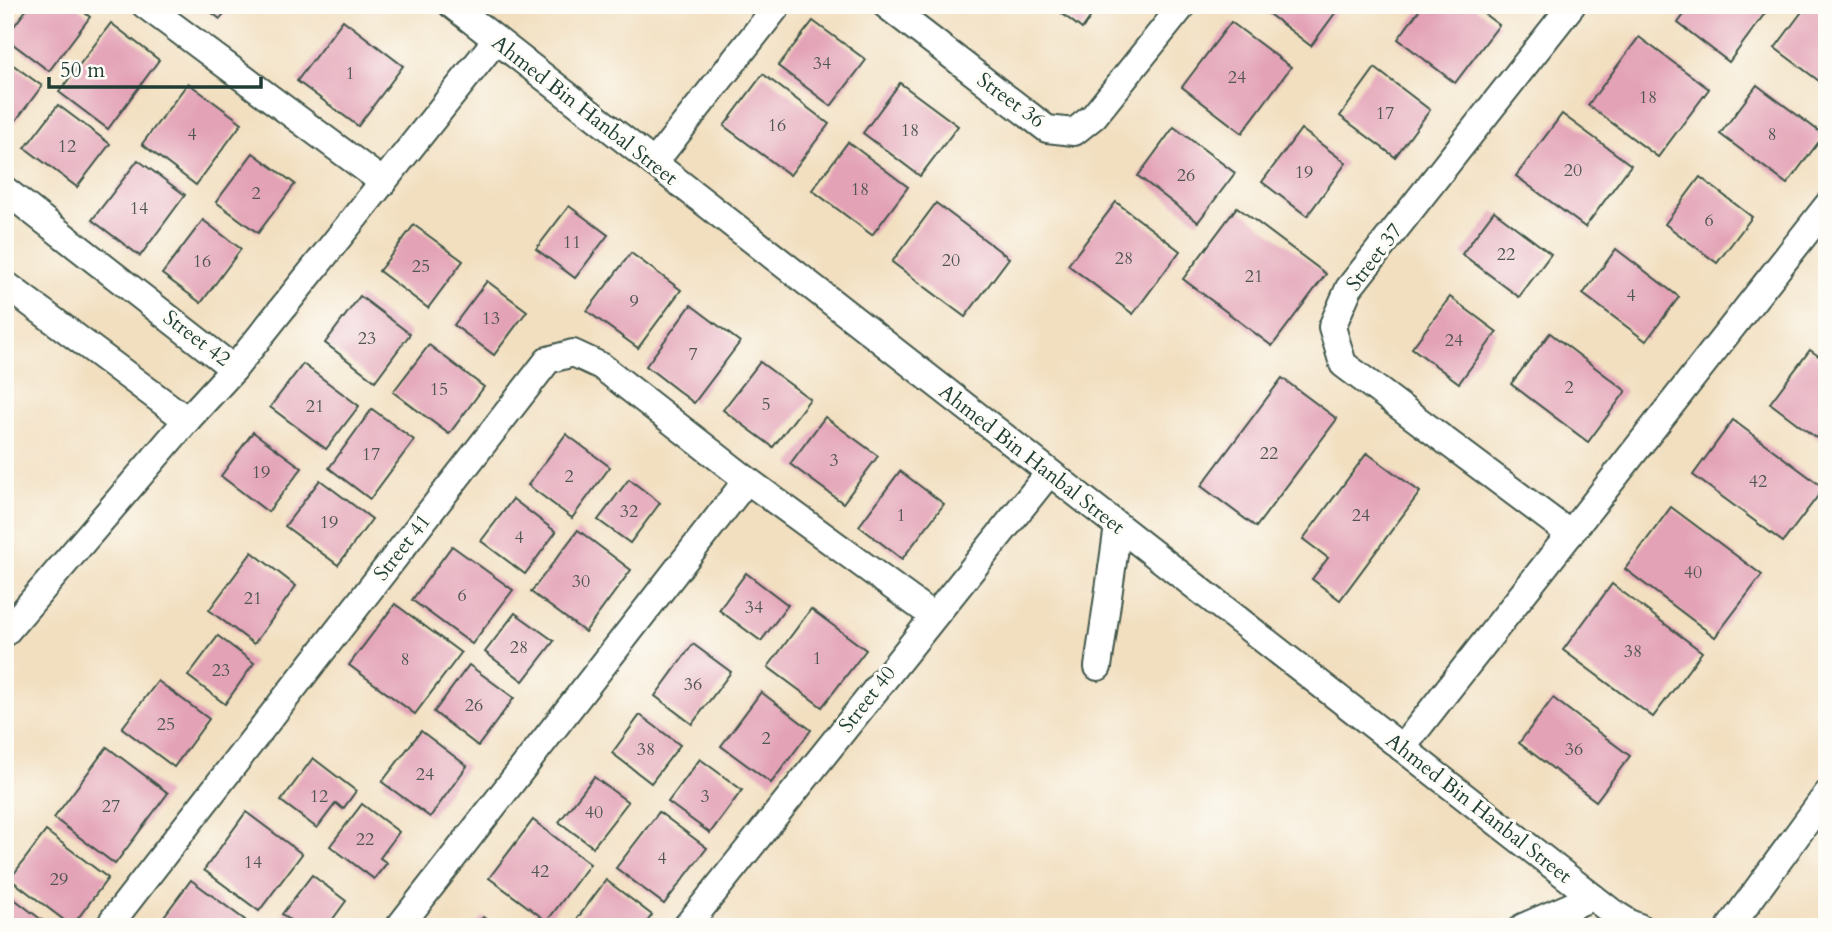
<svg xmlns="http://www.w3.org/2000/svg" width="1832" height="932" font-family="Cardo,serif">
<rect width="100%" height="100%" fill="#fdfcf7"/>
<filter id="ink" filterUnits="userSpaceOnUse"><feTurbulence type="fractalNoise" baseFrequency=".0143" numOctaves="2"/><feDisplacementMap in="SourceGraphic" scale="14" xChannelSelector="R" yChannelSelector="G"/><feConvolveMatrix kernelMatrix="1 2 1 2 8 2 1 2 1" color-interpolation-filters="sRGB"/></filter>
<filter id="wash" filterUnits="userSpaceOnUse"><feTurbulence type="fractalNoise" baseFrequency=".00686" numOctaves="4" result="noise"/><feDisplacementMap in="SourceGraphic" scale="28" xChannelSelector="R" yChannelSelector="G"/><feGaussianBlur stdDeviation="1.57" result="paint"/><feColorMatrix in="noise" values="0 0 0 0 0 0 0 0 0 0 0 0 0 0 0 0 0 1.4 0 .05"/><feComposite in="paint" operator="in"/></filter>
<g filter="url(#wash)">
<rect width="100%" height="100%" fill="#f2dfc0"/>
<g id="blocks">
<!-- building -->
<g fill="#e3a2b6">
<path d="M30,5H75L90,17L49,71L5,38Z"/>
<path d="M202,5H230L220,19Z"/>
<path d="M1051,5H1099L1082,29Z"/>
<path d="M1257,5H1341L1311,46Z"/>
<path d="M1423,5H1472L1499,25L1455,83L1398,39Z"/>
<path d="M1691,5H1771L1729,62L1678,23Z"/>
<path d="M1807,5H1813L1827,16V87L1775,48Z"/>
<path d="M343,20L403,66L358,126L297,81Z"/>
<path d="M813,21L866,60L831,106L778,66Z"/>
<path d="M1231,22L1291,67L1242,133L1182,87Z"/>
<path d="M111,23L159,60L108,129L59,92Z"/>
<path d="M1639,37L1709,89L1658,157L1588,105Z"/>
<path d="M5,59L42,86L5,135Z"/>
<path d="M1375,68L1430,110L1395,157L1340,116Z"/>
<path d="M763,74L829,124L790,175L724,126Z"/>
<path d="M188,83L242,123L196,185L142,144Z"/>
<path d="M900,83L958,126L920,176L863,133Z"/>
<path d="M1757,85L1824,135L1787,184L1720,134Z"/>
<path d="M58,105L110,144L77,187L25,148Z"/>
<path d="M1562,114L1631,165L1585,227L1516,176Z"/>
<path d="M1174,127L1235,173L1198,222L1138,176Z"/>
<path d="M1301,129L1346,163L1307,216L1262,182Z"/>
<path d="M848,142L908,187L872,235L812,190Z"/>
<path d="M253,153L295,184L258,233L216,202Z"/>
<path d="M138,160L185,195L140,256L92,220Z"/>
<path d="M1700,177L1752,217L1717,263L1665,224Z"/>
<path d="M1116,202L1180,251L1133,314L1068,265Z"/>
<path d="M936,203L1009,258L965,317L892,262Z"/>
<path d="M569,206L608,235L575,278L536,249Z"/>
<path d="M1237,207L1326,274L1272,346L1183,279Z"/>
<path d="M1494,211L1551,254L1519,297L1462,254Z"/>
<path d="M203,220L241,249L201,303L162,274Z"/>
<path d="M414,225L463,261L428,308L379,271Z"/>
<path d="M1616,249L1679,297L1646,341L1583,294Z"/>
<path d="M631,253L681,290L638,348L587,311Z"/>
<path d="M487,281L527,311L494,355L454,325Z"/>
<path d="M360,296L410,334L375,381L325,343Z"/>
<path d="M1450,297L1497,332L1459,383L1412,348Z"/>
<path d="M691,305L740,342L694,403L646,366Z"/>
<path d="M1550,333L1626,391L1588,442L1511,384Z"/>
<path d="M429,345L484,387L449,434L393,392Z"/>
<path d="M1810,350L1827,362V446L1770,403Z"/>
<path d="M760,362L810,399L773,447L723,410Z"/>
<path d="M303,364L359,406L326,449L270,407Z"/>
<path d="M1282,378L1337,419L1256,527L1201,486Z"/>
<path d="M372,409L414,440L370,499L329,468Z"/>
<path d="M825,417L878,456L843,503L790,464Z"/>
<path d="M1733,420L1824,488L1783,542L1693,475Z"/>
<path d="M253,432L302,468L268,512L221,476Z"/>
<path d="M566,434L610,467L572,518L528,485Z"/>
<path d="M1367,453L1420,492L1340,600L1312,579L1328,558L1303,539Z"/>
<path d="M900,471L944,504L902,559L859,526Z"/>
<path d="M629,479L660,503L630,543L598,520Z"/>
<path d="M320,480L372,519L338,565L285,526Z"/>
<path d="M513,499L556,532L525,574L481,541Z"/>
<path d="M1671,507L1762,575L1715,637L1625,569Z"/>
<path d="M578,530L631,570L585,632L531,592Z"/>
<path d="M452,546L513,590L472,644L412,600Z"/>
<path d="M252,552L296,586L254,644L209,610Z"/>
<path d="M746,573L788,605L761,641L719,610Z"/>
<path d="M1612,584L1702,652L1653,717L1563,650Z"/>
<path d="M395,604L461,653L415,714L349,665Z"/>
<path d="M811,609L866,650L822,707L768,667Z"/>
<path d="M515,613L554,641L523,681L485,652Z"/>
<path d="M218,636L254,663L225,704L188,676Z"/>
<path d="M693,644L731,672L692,724L655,696Z"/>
<path d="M469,665L514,698L478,746L434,712Z"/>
<path d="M158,681L209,719L174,767L122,728Z"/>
<path d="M761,692L811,730L771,783L721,746Z"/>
<path d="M1553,698L1630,756L1596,801L1519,743Z"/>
<path d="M640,715L680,745L651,783L612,753Z"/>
<path d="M421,731L467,766L430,817L382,782Z"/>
<path d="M107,747L168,793L115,864L54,818Z"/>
<path d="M313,758L356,791L343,809L336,803L317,828L281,801Z"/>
<path d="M700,759L742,790L710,833L668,802Z"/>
<path d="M594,777L628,802L593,847L559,822Z"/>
<path d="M362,804L399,832L380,858L387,863L374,879L330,846Z"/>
<path d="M246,812L302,854L259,911L204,870Z"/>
<path d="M659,812L707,848L664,904L616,868Z"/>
<path d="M533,820L590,864L547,921L489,878Z"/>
<path d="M46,831L108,878L72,926L10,879Z"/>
<path d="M312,875L346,901L327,927H299L282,914Z"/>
<path d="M191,880L245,920L240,927H156Z"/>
<path d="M606,880L652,915L643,927H571Z"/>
<path d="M5,892L51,927H5Z"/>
<path d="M483,917L497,927H475Z"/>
</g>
</g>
</g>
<g filter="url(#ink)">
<use href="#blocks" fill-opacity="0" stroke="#3f5549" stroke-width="2"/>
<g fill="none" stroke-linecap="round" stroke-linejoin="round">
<defs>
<g id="minor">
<path d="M145,5L383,182"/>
<path d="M452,5L1612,912L1631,924L1639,927"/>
<path d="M886,5L1047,129L1074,132L1094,116L1183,5"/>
<path d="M654,163L778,5"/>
<path d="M5,190L234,369"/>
<path d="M5,284L187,420"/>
<path d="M1570,534L1343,364L1332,327L1349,288L1572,5"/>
<path d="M5,633L187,420L234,369L496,40"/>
<path d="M1098,667L1118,526"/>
<path d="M1402,748L1827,206"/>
<path d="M110,927L113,920L548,360L573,353L601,366L747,480L933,616"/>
<path d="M399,927L747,480"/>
<path d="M686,927L1049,473"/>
<path d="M1523,927L1592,897"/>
<path d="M1730,927L1827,794"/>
</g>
</defs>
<!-- minor casing -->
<use href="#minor" stroke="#3f5549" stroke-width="30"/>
<!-- minor -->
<use href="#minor" stroke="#fff" stroke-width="26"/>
</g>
</g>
<g text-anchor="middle" stroke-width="6" stroke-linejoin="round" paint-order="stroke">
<!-- number labels -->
<g font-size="18" fill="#505654">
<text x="822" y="69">34</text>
<text x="350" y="79">1</text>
<text x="1237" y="83">24</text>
<text x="1648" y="103">18</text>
<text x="1385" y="119">17</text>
<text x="777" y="131">16</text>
<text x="910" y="136">18</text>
<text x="192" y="140">4</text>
<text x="1772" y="140">8</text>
<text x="67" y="152">12</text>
<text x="1573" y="176">20</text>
<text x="1304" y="178">19</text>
<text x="1186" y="181">26</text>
<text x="860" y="195">18</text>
<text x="256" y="199">2</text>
<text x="139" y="214">14</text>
<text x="1709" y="226">6</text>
<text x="572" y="248">11</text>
<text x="1506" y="260">22</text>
<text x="1124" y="264">28</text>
<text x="951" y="266">20</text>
<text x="202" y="267">16</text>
<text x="421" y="272">25</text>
<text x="1254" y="282">21</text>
<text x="1631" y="301">4</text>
<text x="634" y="307">9</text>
<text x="491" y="324">13</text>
<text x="367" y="344">23</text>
<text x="1454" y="346">24</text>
<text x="693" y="360">7</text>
<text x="1569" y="393">2</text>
<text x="439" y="395">15</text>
<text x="766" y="410">5</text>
<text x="315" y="412">21</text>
<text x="1269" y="459">22</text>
<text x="371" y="460">17</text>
<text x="834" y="466">3</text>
<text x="261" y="478">19</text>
<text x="569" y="482">2</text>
<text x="1758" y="487">42</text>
<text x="629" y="517">32</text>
<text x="901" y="521">1</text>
<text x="1361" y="521">24</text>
<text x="329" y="528">19</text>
<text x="519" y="543">4</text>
<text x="1693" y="578">40</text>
<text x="581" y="587">30</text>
<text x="462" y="601">6</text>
<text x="253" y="604">21</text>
<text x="754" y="613">34</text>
<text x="519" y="653">28</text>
<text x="1633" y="657">38</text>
<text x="817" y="664">1</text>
<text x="405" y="665">8</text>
<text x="221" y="676">23</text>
<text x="693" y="690">36</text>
<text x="474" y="711">26</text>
<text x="166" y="730">25</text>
<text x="766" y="744">2</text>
<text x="646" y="755">38</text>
<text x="1574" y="755">36</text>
<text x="425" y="780">24</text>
<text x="319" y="802">12</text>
<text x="705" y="802">3</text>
<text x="111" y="812">27</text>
<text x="594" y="818">40</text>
<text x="365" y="845">22</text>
<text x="662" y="864">4</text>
<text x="253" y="868">14</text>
<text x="540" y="877">42</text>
<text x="59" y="885">29</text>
</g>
<!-- street labels -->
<g font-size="21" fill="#1f3d34" stroke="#fdfcf7">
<text transform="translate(1011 100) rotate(36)" y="7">Street 36</text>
<text transform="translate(585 110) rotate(38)" y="7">Ahmed Bin Hanbal Street</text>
<text transform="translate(1374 257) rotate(-53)" y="7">Street 37</text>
<text transform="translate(197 338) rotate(37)" y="7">Street 42</text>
<text transform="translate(1032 459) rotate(38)" y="7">Ahmed Bin Hanbal Street</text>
<text transform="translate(402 547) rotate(-52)" y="7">Street 41</text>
<text transform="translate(867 699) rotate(-52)" y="7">Street 40</text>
<text transform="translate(1479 808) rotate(38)" y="7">Ahmed Bin Hanbal Street</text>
</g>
</g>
<!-- margin -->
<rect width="1832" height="932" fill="none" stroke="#fdfcf7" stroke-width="28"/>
<!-- scale -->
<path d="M49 77v10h212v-10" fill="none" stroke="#1f3d34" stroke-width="3.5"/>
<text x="60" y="77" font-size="21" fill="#1f3d34" stroke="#fdfcf7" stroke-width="5" paint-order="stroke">50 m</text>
</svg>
